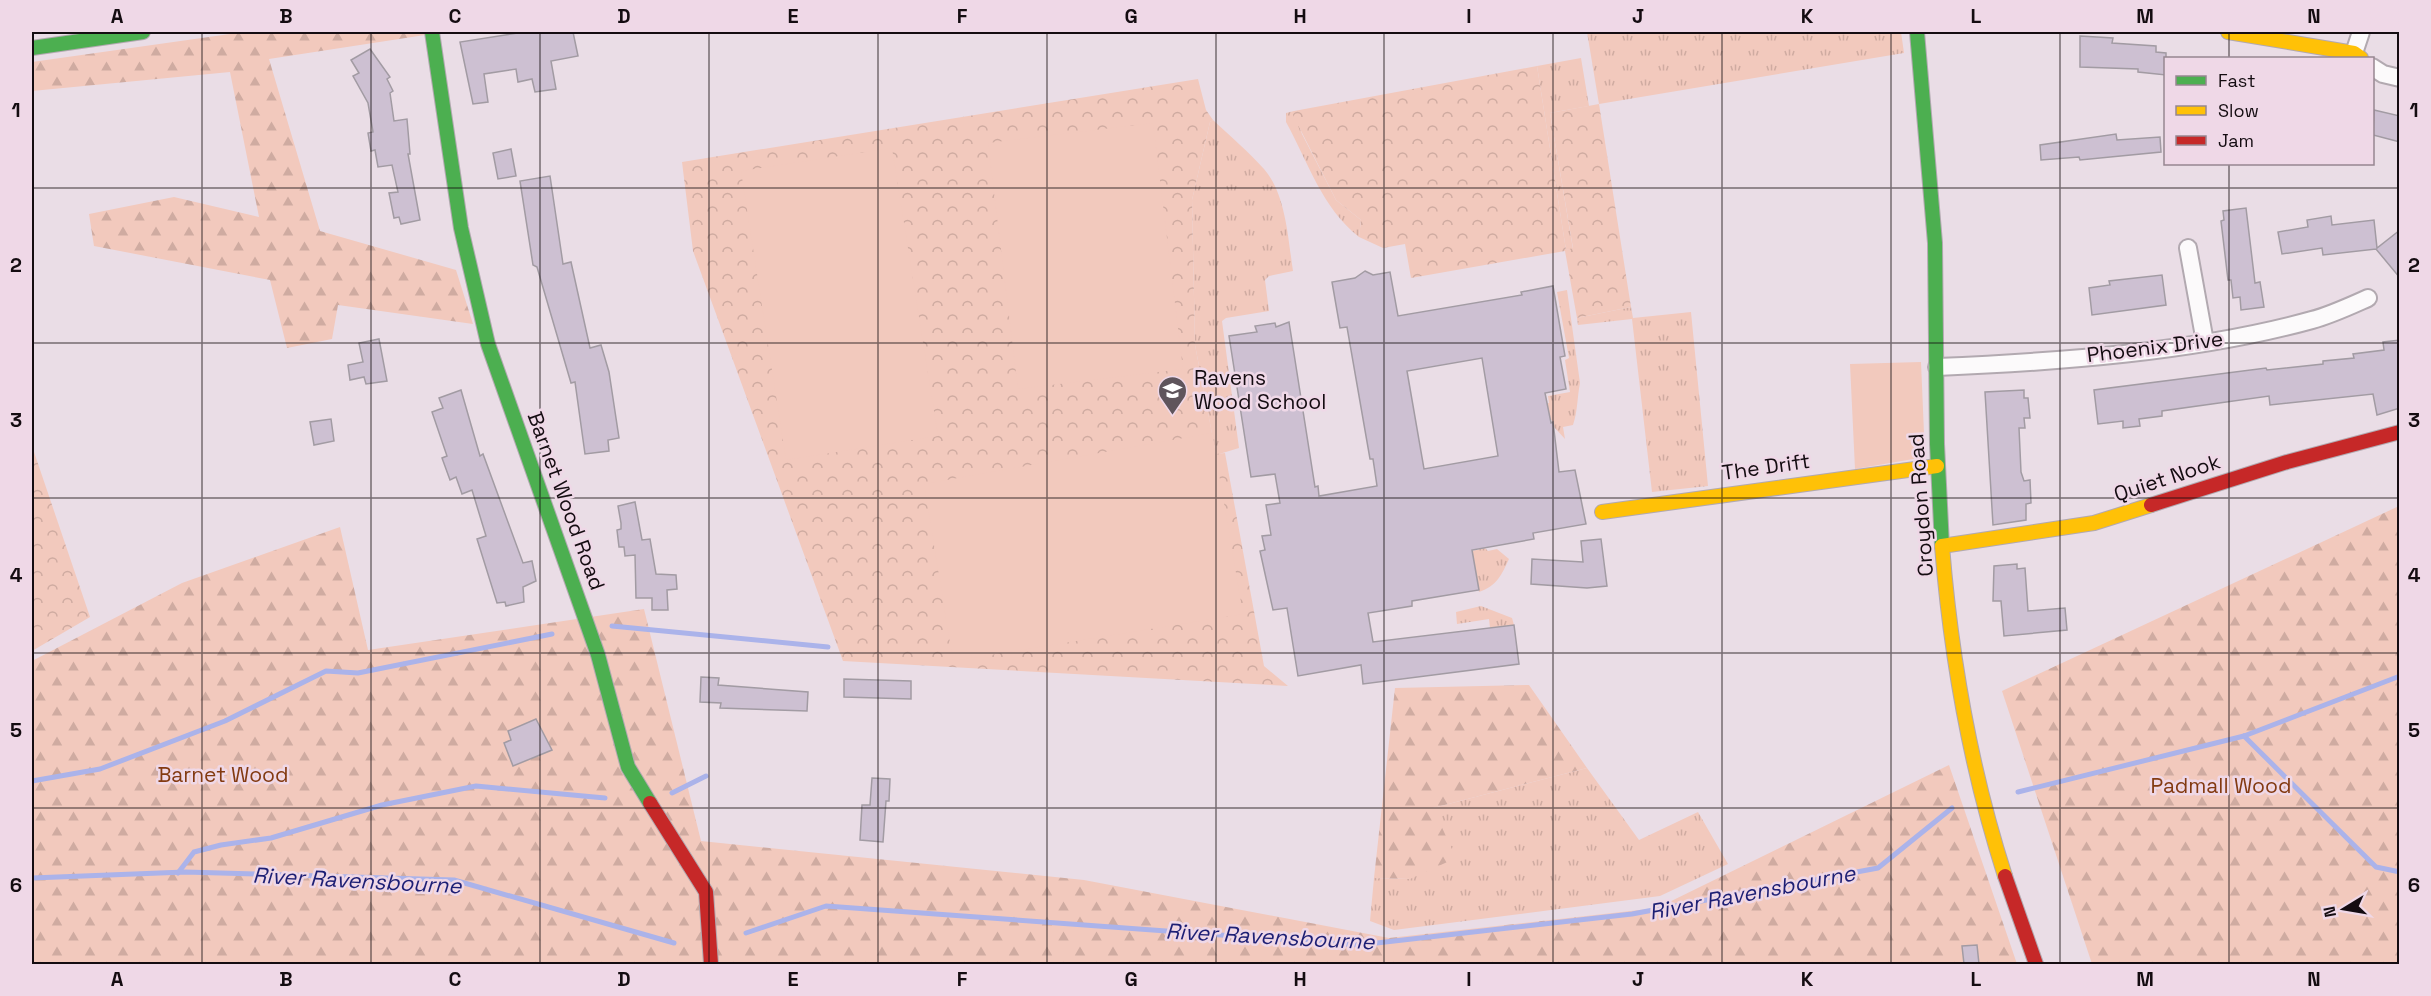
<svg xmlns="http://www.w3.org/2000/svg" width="2431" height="996" font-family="'Space Grotesk',sans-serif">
<defs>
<pattern id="grass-tufts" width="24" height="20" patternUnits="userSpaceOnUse" patternTransform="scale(1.5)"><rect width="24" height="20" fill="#f2c9bd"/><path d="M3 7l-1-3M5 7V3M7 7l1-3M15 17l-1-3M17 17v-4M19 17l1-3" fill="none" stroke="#cfaba1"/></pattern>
<pattern id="forest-firs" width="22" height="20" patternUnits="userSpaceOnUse" patternTransform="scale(1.5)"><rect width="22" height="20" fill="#f2c9bd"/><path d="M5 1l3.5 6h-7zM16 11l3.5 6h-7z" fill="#cfaba1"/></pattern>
<pattern id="park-crowns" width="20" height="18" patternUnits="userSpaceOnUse" patternTransform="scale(1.5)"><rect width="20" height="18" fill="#f2c9bd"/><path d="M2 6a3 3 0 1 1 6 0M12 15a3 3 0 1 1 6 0" fill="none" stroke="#cfaba1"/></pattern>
</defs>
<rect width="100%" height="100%" fill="#eadde6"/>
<!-- grass -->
<g fill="url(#grass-tufts)">
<path d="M1587,32H1901L1904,53L1599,104Z"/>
<path d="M1581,58L1589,106L1550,113L1573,249L1566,250L1537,66Z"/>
<path d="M1294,111L1302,134L1336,200L1361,220L1359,237C1322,208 1308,162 1286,122V113Z"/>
<path d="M1213,120C1230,136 1249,152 1264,169C1286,194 1288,239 1293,271L1269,276L1265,280L1269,311L1226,318L1222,321L1239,448L1216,455L1195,345L1192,200L1210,122Z"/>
<path d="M1567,290L1580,383C1577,398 1578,410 1573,425L1563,427L1565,439L1554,427L1552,420L1543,421L1540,404L1549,403L1548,396L1570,392L1565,360L1569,358L1557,292Z"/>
<path d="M1631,307L1633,318L1691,312L1708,486L1652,492L1632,319L1578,325L1577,318Z"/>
<path d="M1485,548L1488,551L1497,549L1509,559C1502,574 1497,586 1479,592L1472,551Z"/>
<path d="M1481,606L1512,618L1514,625L1490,628L1489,619L1457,624L1456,612Z"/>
<path d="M1587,768L1639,840L1698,812L1728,864L1660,896L1394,930L1370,921L1374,878L1410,879L1433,808Z"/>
</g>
<!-- forest -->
<g fill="url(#forest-firs)">
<path d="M244,32H425V35L269,59L320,231L456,270L473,324L338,305L332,339L287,348L270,280L94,246L89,214L174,197L259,217L230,72L32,91V62Z"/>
<path d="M2399,506V964H2092L2002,691Z"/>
<path d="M340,527L368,650L644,609L701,841L1084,880L1389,938L1657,908L1949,765L2017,964H32V661L182,583Z"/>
<path d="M1529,685L1587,768L1433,808L1456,858L1410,879L1374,878L1395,688Z"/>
</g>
<!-- park -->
<g fill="url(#park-crowns)">
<path d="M1537,66L1566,250L1573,248L1550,113L1599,104L1631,307L1577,318L1565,251L1411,278L1405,244L1383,248L1359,237L1361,220L1336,200L1293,115L1294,111Z"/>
<path d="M1198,79L1206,110L1213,120L1210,122L1192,200L1195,345L1216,454L1225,453L1264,666L1288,686L843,661L693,251L682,162Z"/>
<path d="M32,446L90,617L32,651Z"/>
</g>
<!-- garden -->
<g fill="#f2c9bd">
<path d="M1153,123L1183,369L1018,389L988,143Z"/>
<path d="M892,148L938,436L786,460L741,171Z"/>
<path d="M1921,362L1925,457L1855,469L1850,364Z"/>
<path d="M1212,433L1243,614L953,661L924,484Z"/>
</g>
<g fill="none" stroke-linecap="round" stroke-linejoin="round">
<!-- stream -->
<g stroke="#abb3ea" stroke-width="5">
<path d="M612,626L828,647"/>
<path d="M2244,736L2376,867L2400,872"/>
<path d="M32,781L100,769L225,721L326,671L358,673L552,634"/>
<path d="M2018,792L2244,736L2400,676"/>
<path d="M672,793L706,776"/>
<path d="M178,873L194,852L221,845L271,838L382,805L476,786L605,798"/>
<path d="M32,878L185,872L454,880L674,943"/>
<path d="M746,933L826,906L1359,945L1632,914L1878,868L1952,808"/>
</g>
</g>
<!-- building -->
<g fill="#cdc0d2" stroke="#a29ba3" stroke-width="1.5" fill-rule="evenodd">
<path d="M524,32H573L578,56L551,61L556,89L535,92L532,79L518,82L516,69L484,74L488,102L473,104L460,42Z"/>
<path d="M2080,36L2113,38L2112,43L2156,46V52L2166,53V75L2138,72V69L2080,67Z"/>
<path d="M370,49L390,77L387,79L393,91L390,93L394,121L407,119L410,154H408L420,220L401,224L399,217L394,218L389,193L398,192L392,165L378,167L375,150L371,151L368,133L373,132L368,103L353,76L359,73L351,60Z"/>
<path d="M2374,110L2400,116V142L2373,135Z"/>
<path d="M2116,134L2117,140L2160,137L2161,152L2080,160L2079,157L2041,160L2040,145Z"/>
<path d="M511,149L516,176L498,179L493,153Z"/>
<path d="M550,176L563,264L571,262L590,348L601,345L609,372L619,438L608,440L609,451L585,454L575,382L571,383L537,267L533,265L520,181Z"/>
<path d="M2246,208L2255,283L2260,282L2264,307L2241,310L2240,297L2233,298L2231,280H2228L2221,221L2224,220L2223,211Z"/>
<path d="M2331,216L2332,225L2374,220L2377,248L2400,230V278L2376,249L2323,255L2322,248L2282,254L2278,232L2308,227L2307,220Z"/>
<path d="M1365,271L1373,275L1390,272L1398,316L1522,295L1521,292L1553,286L1565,356L1560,357L1566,389L1545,393L1551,423L1553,422L1559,472L1575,470L1586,524L1533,533L1534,539L1472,550L1479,590L1412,601V606L1368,613L1373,642L1514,625L1519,664L1363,684L1361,665L1298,676L1287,608L1273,610L1260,551L1265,550L1262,536L1271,535L1266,505L1280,503L1275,474L1251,477L1229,336L1257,332L1255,326L1275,323L1276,327L1289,322L1315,487L1318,486L1319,496L1377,486L1373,459H1370L1347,327L1340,328L1332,282L1355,278ZM1482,358L1498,456L1424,469L1407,371Z"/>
<path d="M2162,275L2166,305L2092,315L2089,288L2110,285L2109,281Z"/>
<path d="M379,339L387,381L366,384L364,377L350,380L348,365L363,362L359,343Z"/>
<path d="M2400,340V408L2377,415L2373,394L2270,405L2269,396L2162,411V416L2139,419L2140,426L2123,428V421L2098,424L2094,390L2266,368L2267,370L2323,364V361L2354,358L2353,354L2384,350L2383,342Z"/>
<path d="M461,390L480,456L483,454L523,563L532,561L536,581L523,587L524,602L506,606L505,602L497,603L477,539L486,536L472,490L462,494L456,477L450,480L442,458L447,456L432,412L443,408L439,398Z"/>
<path d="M2024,390V398H2028L2030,418H2024L2025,428H2019L2021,472L2024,481L2030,480L2031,503L2026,504V520L1993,525L1985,392Z"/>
<path d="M331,419L334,441L314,445L310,422Z"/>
<path d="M635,502L642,540L650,539L656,574L676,575L677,589L667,590L668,610H652V598H636L635,555L625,556L624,547H619L617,530L621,529V523L618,506Z"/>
<path d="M1601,539L1607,586L1587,588L1531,584L1532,559L1583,562L1581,541Z"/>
<path d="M2017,564V569L2025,568L2028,611L2065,608L2067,630L2004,636L2001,601H1993L1994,566Z"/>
<path d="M701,677L719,678L718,685L808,692L807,711L720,708L721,703L700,702Z"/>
<path d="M844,679L911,681V699L844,697Z"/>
<path d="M536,719L552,750L513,766L504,743L511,740L508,731Z"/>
<path d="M872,778L890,779L889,801H886L883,842L860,840L862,805H870Z"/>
<path d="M1977,945L1979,964H1964L1962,946Z"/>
</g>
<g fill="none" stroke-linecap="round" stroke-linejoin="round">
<defs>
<g id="street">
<path d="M2354,53L2361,32"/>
<path d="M2372,67L2383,74L2400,78"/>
<path d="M2188,248L2205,342"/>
<path d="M1937,367C2057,362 2197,352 2312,320C2331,315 2350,306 2368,298"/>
</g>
<g id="fast">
<path d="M432,32L461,228L488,344L598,655L628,767L650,803"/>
<path d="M1917,32L1935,243L1937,444L1942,546"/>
<path d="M32,48L143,32"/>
</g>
<g id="slow">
<path d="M2228,32L2354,53L2361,58"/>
<path d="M1602,512L1937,466"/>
<path d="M1942,546L2094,523L2151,505"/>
<path d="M1942,546C1951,658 1971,770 2005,876"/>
</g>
<g id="jam">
<path d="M2151,505L2287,462L2400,432"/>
<path d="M650,803L706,892L711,964"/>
<path d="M2005,876L2036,964"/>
</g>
</defs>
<!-- street casing -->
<use href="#street" stroke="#b2a9b0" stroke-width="20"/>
<!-- fast casing -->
<use href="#fast" stroke="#b2a9b0" stroke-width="16"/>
<!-- slow casing -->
<use href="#slow" stroke="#b2a9b0" stroke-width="16"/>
<!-- jam casing -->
<use href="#jam" stroke="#b2a9b0" stroke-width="16"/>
<!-- street -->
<use href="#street" stroke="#fcfafb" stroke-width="16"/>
<!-- fast -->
<use href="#fast" stroke="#4caf50" stroke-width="14"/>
<!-- slow -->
<use href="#slow" stroke="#ffc107" stroke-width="14"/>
<!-- jam -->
<use href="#jam" stroke="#c62828" stroke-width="14"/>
</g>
<!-- grid -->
<path fill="none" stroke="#140c11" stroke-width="1.5" stroke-opacity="0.55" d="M202,32V964M371,32V964M540,32V964M709,32V964M878,32V964M1047,32V964M1216,32V964M1384,32V964M1553,32V964M1722,32V964M1891,32V964M2060,32V964M2229,32V58M2229,164V964M32,188H2400M32,343H2400M32,498H2400M32,653H2400M32,808H2400"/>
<!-- icons -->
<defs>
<symbol id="school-pin" viewBox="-11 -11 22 30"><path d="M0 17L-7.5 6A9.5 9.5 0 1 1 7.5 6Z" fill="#5f555c" stroke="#efd8e7"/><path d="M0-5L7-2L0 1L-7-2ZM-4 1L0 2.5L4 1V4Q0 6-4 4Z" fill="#fff"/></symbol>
</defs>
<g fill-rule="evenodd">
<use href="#school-pin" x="1156" y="374" width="33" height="45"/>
</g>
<g text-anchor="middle" stroke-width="5" stroke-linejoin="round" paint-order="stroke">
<!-- street labels -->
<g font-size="21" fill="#140c11" stroke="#efd8e7">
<text transform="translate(2155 347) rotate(-7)" y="7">Phoenix Drive</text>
<text transform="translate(1766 467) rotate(-8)" y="7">The Drift</text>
<text transform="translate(2167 478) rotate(-18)" y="7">Quiet Nook</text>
<text transform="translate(566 501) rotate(70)" y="7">Barnet Wood Road</text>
<text transform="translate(1921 505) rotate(-94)" y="7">Croydon Road</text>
</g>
<!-- poi labels -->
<g font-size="21" fill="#140c11" stroke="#efd8e7" text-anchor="start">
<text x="1194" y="385">Ravens<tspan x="1194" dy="24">Wood School</tspan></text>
</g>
<!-- park labels -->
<g font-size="21" fill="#833a11" stroke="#efd8e7">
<text x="223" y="782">Barnet Wood</text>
<text x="2221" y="793">Padmall Wood</text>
</g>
<!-- water labels -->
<g font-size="22" font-style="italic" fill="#1d1f74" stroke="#efd8e7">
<text transform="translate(357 880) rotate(3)" y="8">River Ravensbourne</text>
<text transform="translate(1752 892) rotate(-11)" y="8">River Ravensbourne</text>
<text transform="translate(1270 936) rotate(3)" y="8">River Ravensbourne</text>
</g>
</g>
<!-- border -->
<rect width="2431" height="996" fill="none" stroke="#efd8e7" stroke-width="66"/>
<!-- legend -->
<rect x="2164" y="57" width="210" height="108" fill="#efd8e7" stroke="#978691" stroke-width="1.5"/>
<rect x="2176" y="76" width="30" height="9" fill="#4caf50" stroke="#978691" stroke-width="1.5"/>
<text x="2218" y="87" font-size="18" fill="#140c11">Fast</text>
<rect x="2176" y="106" width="30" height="9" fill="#ffc107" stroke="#978691" stroke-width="1.5"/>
<text x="2218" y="117" font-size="18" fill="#140c11">Slow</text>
<rect x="2176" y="136" width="30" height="9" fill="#c62828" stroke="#978691" stroke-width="1.5"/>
<text x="2218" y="147" font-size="18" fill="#140c11">Jam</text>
<!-- north arrow -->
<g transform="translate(2344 909) rotate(259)" stroke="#efd8e7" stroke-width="4.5" paint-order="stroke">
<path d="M0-4.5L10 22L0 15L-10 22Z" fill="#140c11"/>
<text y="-9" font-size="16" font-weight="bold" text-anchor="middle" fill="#140c11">N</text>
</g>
<rect x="33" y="33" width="2365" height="930" fill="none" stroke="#140c11" stroke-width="2"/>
<g font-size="20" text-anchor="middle" font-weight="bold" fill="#140c11">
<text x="117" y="23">A</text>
<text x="286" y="23">B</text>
<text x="455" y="23">C</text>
<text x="624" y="23">D</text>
<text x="793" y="23">E</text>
<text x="962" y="23">F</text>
<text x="1131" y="23">G</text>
<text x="1300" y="23">H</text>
<text x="1469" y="23">I</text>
<text x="1638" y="23">J</text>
<text x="1807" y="23">K</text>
<text x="1976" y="23">L</text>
<text x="2145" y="23">M</text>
<text x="2314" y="23">N</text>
<text x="16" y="117">1</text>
<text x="2414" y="117">1</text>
<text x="16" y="272">2</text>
<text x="2414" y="272">2</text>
<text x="16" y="427">3</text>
<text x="2414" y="427">3</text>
<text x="16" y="582">4</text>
<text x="2414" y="582">4</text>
<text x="16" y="737">5</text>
<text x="2414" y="737">5</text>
<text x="16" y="892">6</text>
<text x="2414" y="892">6</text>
<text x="117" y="986">A</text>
<text x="286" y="986">B</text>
<text x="455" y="986">C</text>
<text x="624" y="986">D</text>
<text x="793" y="986">E</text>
<text x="962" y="986">F</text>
<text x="1131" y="986">G</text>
<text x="1300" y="986">H</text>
<text x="1469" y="986">I</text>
<text x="1638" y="986">J</text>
<text x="1807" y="986">K</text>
<text x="1976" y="986">L</text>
<text x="2145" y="986">M</text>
<text x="2314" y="986">N</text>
</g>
</svg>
